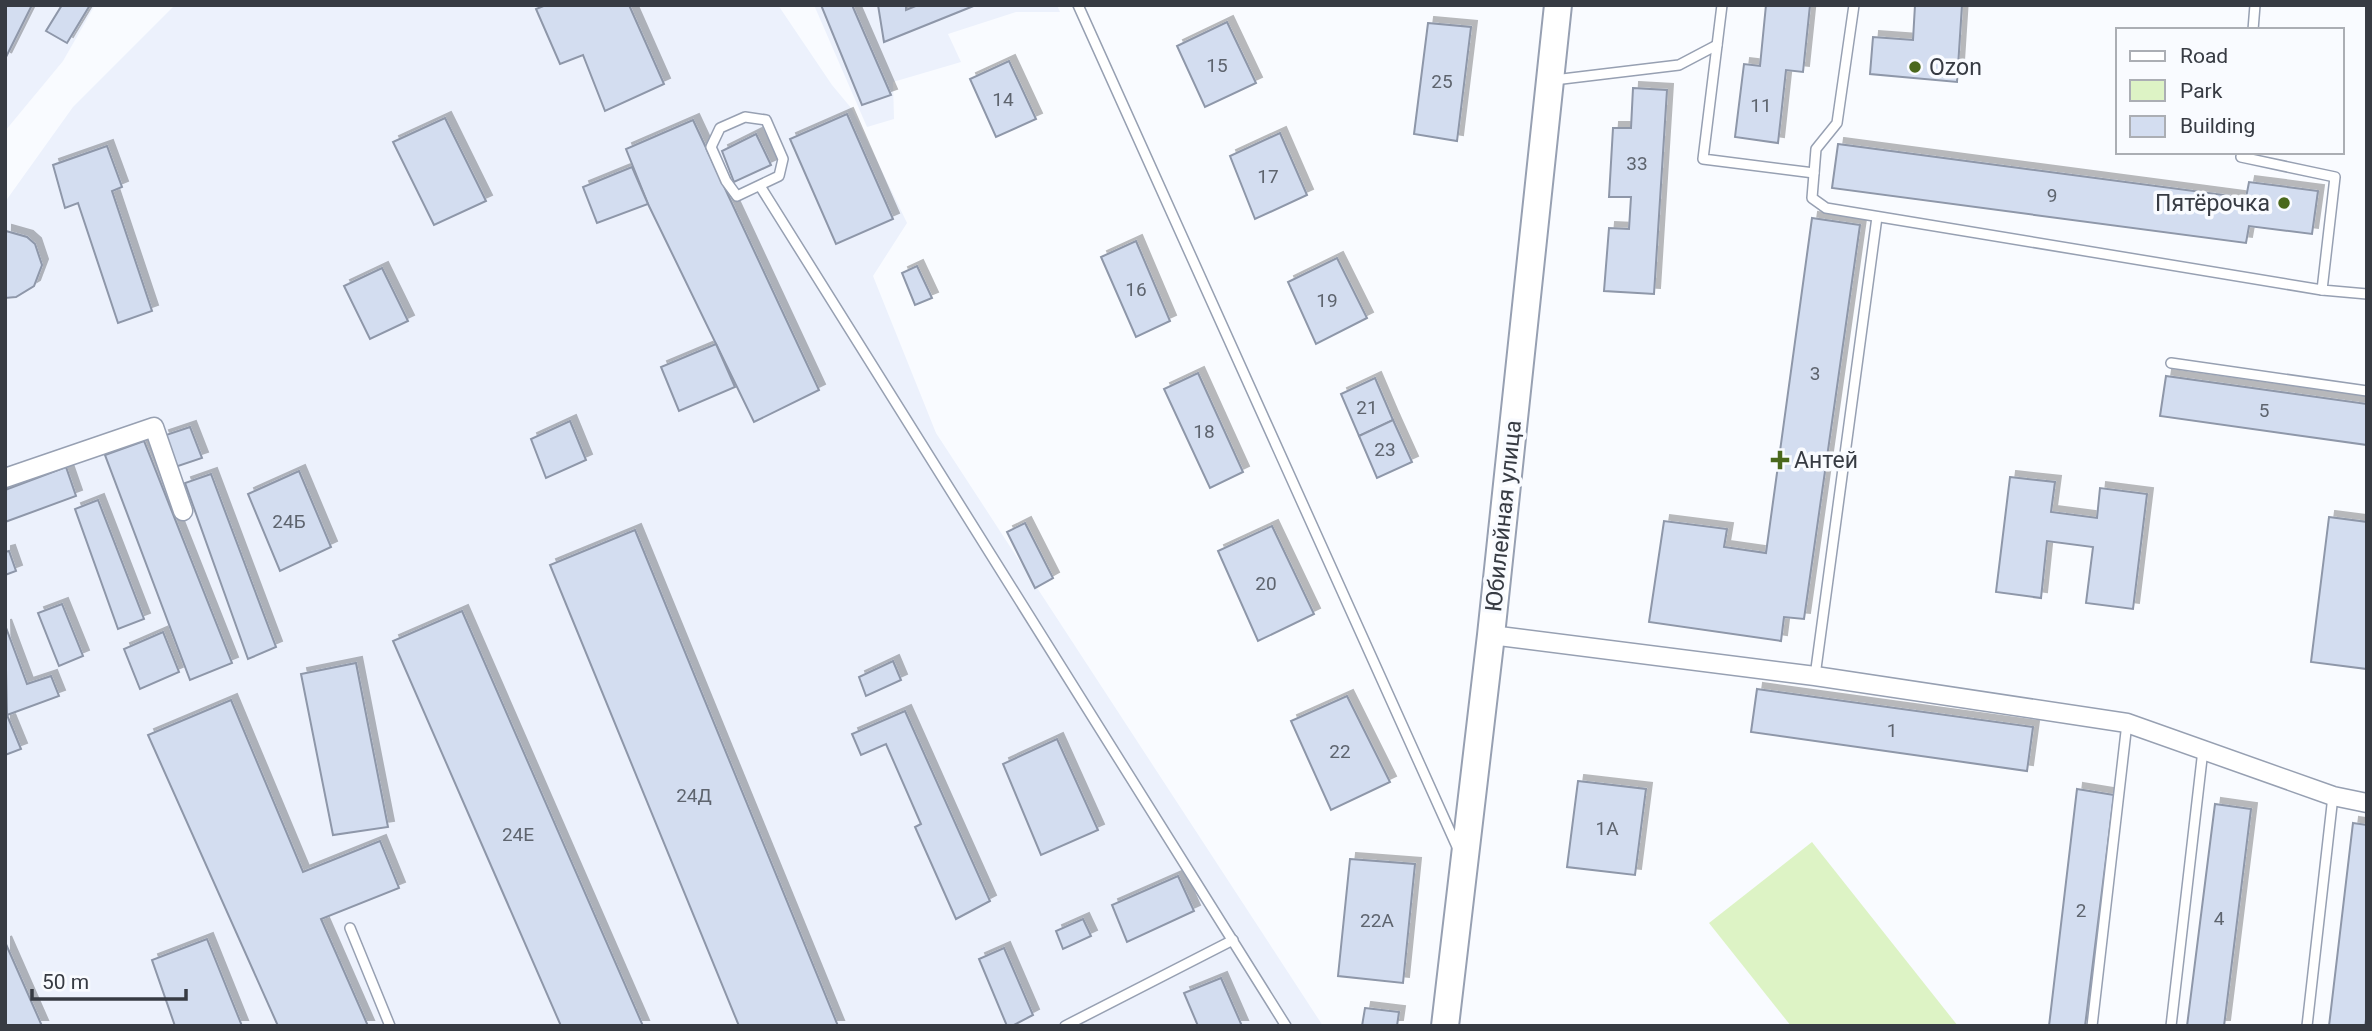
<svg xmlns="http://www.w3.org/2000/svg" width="2372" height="1031" font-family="Roboto,sans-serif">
<defs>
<filter id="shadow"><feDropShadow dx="6" dy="-6" stdDeviation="0" flood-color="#0004"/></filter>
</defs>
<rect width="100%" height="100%" fill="#f9fbff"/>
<!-- built -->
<g fill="#ecf1fc">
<path d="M5,5H95L63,61L5,131Z"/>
<path d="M175,5H778L832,85L852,109L907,223L873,276L936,433L1323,1026H5V202L73,107Z"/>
<path d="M814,5H1057L1060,12H1016L948,34L961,62L893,82L894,119L867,127Z"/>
</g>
<!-- green -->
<path fill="#ddf3c5" d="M1812,842L1958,1026H1791L1709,923Z"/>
<!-- building -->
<g fill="#d3ddf0" stroke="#8e97a9" stroke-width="2" filter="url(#shadow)">
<path d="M5,5H32L5,59Z"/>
<path d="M62,5H90L67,43L46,31Z"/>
<path d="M546,5H629L664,84L605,111L583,55L560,64L536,9Z"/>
<path d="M821,5H852L891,95L862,105Z"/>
<path d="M878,5H906V10L918,5H976L884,42Z"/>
<path d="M1766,5H1810L1803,72L1786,70L1778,143L1735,137L1744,64L1760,66Z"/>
<path d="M1915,5H1962L1957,82L1870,74L1873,37L1913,40Z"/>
<path d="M1227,22L1256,83L1205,107L1177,46Z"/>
<path d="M1428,23L1471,27L1457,141L1414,134Z"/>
<path d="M1009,61L1036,119L996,137L970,79Z"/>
<path d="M1633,88L1667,90L1654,294L1604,291L1609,228L1629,229L1631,197H1609L1613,128H1631Z"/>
<path d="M847,114L893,219L836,244L790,139Z"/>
<path d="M445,118L486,201L434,225L393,142Z"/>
<path d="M693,120L819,390L754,422L648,204L626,149Z"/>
<path d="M1280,133L1307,195L1255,219L1230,156Z"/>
<path d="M756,134L771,165L734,182L722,151Z"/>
<path d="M1838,144L2246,198L2249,182L2318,191L2312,234L2249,226L2246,243L1832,188Z"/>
<path d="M107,146L122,187L112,191L152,311L118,323L78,203L65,208L53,165Z"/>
<path d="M632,167L648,204L597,223L583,187Z"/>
<path d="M1812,218L1860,225L1804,619L1784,617L1781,641L1649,622L1664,521L1727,529L1724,547L1766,553Z"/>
<path d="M6,231L27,237L35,244L42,265L34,286L16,297L5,298Z"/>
<path d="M1136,241L1170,321L1136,337L1101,257Z"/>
<path d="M1337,258L1367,318L1316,344L1288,282Z"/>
<path d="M917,266L932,298L915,305L902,273Z"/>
<path d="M382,268L408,321L370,339L344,286Z"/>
<path d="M716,344L735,387L679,411L661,367Z"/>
<path d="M1198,373L1243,472L1210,488L1164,389Z"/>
<path d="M2166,376L2367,404V445L2160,416Z"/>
<path d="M1375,378L1393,420L1359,436L1341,394Z"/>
<path d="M1393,420L1412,462L1377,478L1359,436Z"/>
<path d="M570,421L586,460L546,478L531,439Z"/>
<path d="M190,427L202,458L175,467L163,436Z"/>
<path d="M144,441L232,663L190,680L105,455Z"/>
<path d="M66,467L76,496L5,522V490Z"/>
<path d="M299,471L331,547L280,571L248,494Z"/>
<path d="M211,474L276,647L248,659L185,483Z"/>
<path d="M2010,477L2055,482L2051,512L2097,518L2100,488L2147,494L2133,609L2086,603L2093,547L2047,541L2041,598L1996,592Z"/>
<path d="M98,500L144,619L118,629L75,509Z"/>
<path d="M2329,517L2367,522V669L2311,662Z"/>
<path d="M1025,523L1053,578L1035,588L1007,532Z"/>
<path d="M1272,526L1314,614L1258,641L1218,551Z"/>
<path d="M635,530L838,1026H739L550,565Z"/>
<path d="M9,551L16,571L5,575V552Z"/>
<path d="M62,604L83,656L59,666L38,613Z"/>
<path d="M462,611L643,1026H561L393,641Z"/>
<path d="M5,625L27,684L51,676L59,696L7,715Z"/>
<path d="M163,632L179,672L140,689L124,649Z"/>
<path d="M893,661L901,680L866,696L859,677Z"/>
<path d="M356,663L388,827L333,835L301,674Z"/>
<path d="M1757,689L2033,727L2027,771L1751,732Z"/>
<path d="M1347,696L1390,782L1331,810L1291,721Z"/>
<path d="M231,700L303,872L380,841L399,888L321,919L368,1026H278L148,735Z"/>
<path d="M905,711L990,901L956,919L915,827L921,824L886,744L861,755L852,734Z"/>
<path d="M7,715L21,749L5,755V716Z"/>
<path d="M1057,739L1098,830L1041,855L1003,764Z"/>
<path d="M1578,781L1646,789L1635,875L1567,867Z"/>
<path d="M2077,789L2114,795L2085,1026H2049Z"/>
<path d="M2215,804L2251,809L2224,1026H2187Z"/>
<path d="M2353,823L2367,825V1013L2365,1026H2329Z"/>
<path d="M1350,859L1415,864L1403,983L1338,976Z"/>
<path d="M1178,876L1194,911L1127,942L1112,905Z"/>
<path d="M1083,919L1091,936L1063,949L1056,931Z"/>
<path d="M207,939L242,1026H175L152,960Z"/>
<path d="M5,942L42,1026H5Z"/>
<path d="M1004,948L1033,1015L1012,1026H1007L979,959Z"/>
<path d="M1221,978L1242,1026H1198L1184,993Z"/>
<path d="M1365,1008L1399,1012L1397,1026H1362Z"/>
</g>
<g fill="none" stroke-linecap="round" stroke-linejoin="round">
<defs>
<g id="lane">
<path d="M1078,5L1458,849"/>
<path d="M1722,5L1703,159L1814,173"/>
<path d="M1854,5L1837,123L1816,149L1812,198L1826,208L2322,290"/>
<path d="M2253,30L2255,5"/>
<path d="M1554,80L1679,65L1717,45"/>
<path d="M745,117L766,120L783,159L779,176L737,196L726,181L711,147L720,128Z"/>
<path d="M2242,152L2241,157L2335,177L2322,290L2367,294"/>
<path d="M760,186L1286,1026"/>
<path d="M2171,363L2367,391"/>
<path d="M1815,676L1877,217"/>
<path d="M350,928L390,1026"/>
<path d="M1065,1026L1233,940"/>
<path d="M2092,1026L2127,723"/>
<path d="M2171,1026L2203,750"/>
<path d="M2307,1026L2333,796"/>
</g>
<g id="street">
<path d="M5,478L154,427L183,511"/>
<path d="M1491,635L1815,676L2127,723L2333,796L2367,803"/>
</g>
<path id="secondary" d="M1445,1026L1491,635L1558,5"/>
</defs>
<!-- lane casing -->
<use href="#lane" stroke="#97a0b2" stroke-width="12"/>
<!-- street casing -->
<use href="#street" stroke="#97a0b2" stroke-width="21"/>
<!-- secondary casing -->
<use href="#secondary" stroke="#97a0b2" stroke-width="30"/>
<!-- lane -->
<use href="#lane" stroke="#fff" stroke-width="9"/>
<!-- street -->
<use href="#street" stroke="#fff" stroke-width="18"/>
<!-- secondary -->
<use href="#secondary" stroke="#fff" stroke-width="26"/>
</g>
<!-- markers -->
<g fill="#4a681c" stroke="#f9fbff" stroke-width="2.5">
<circle cx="1915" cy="67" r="7"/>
<circle cx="2284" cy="203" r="7"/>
<path d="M1776.5 449.5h7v7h7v7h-7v7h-7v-7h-7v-7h7z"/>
</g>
<g text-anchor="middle" stroke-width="7" stroke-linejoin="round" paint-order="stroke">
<!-- number labels -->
<g font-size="19" fill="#5e646e">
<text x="1217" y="72">15</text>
<text x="1442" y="88">25</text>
<text x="1003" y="106">14</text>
<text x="1761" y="112">11</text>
<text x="1637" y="170">33</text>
<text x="1268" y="183">17</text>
<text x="2052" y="202">9</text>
<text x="1136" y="296">16</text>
<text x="1327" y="307">19</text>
<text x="1815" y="380">3</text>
<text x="1367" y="414">21</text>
<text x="2264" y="417">5</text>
<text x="1204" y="438">18</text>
<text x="1385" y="456">23</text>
<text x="289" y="528">24Б</text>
<text x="1266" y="590">20</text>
<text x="1892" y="737">1</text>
<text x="1340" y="758">22</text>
<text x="694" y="802">24Д</text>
<text x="1607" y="835">1А</text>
<text x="518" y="841">24Е</text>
<text x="2081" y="917">2</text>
<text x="2219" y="925">4</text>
<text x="1377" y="927">22А</text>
</g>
<!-- poi labels -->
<g font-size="23" fill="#373b43" stroke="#f9fbff" text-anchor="start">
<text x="1929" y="75">Ozon</text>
<text x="2270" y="211" text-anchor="end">Пятёрочка</text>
<text x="1794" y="468">Антей</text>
</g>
<!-- street labels -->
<g font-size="23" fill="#373b43" stroke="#f9fbff">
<text transform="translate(1503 516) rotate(-84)" y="8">Юбилейная улица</text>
</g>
</g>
<!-- border -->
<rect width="2372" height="1031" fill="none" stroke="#373b43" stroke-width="14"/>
<!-- legend -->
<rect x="2116" y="28" width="228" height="126" fill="#f9fbff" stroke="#abaeb4" stroke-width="2"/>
<rect x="2130" y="51" width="35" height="10" fill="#ffffff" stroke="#abaeb4" stroke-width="2"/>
<text x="2180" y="63" font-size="21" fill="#373b43">Road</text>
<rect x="2130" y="80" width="35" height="21" fill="#ddf3c5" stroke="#abaeb4" stroke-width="2"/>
<text x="2180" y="98" font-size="21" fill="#373b43">Park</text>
<rect x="2130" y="116" width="35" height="21" fill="#d3ddf0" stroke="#abaeb4" stroke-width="2"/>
<text x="2180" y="133" font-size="21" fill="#373b43">Building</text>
<!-- scale -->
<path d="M32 989v10h154v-10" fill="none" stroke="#373b43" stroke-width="3.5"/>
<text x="42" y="989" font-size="21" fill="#373b43" stroke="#f9fbff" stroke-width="5" paint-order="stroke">50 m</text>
</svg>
